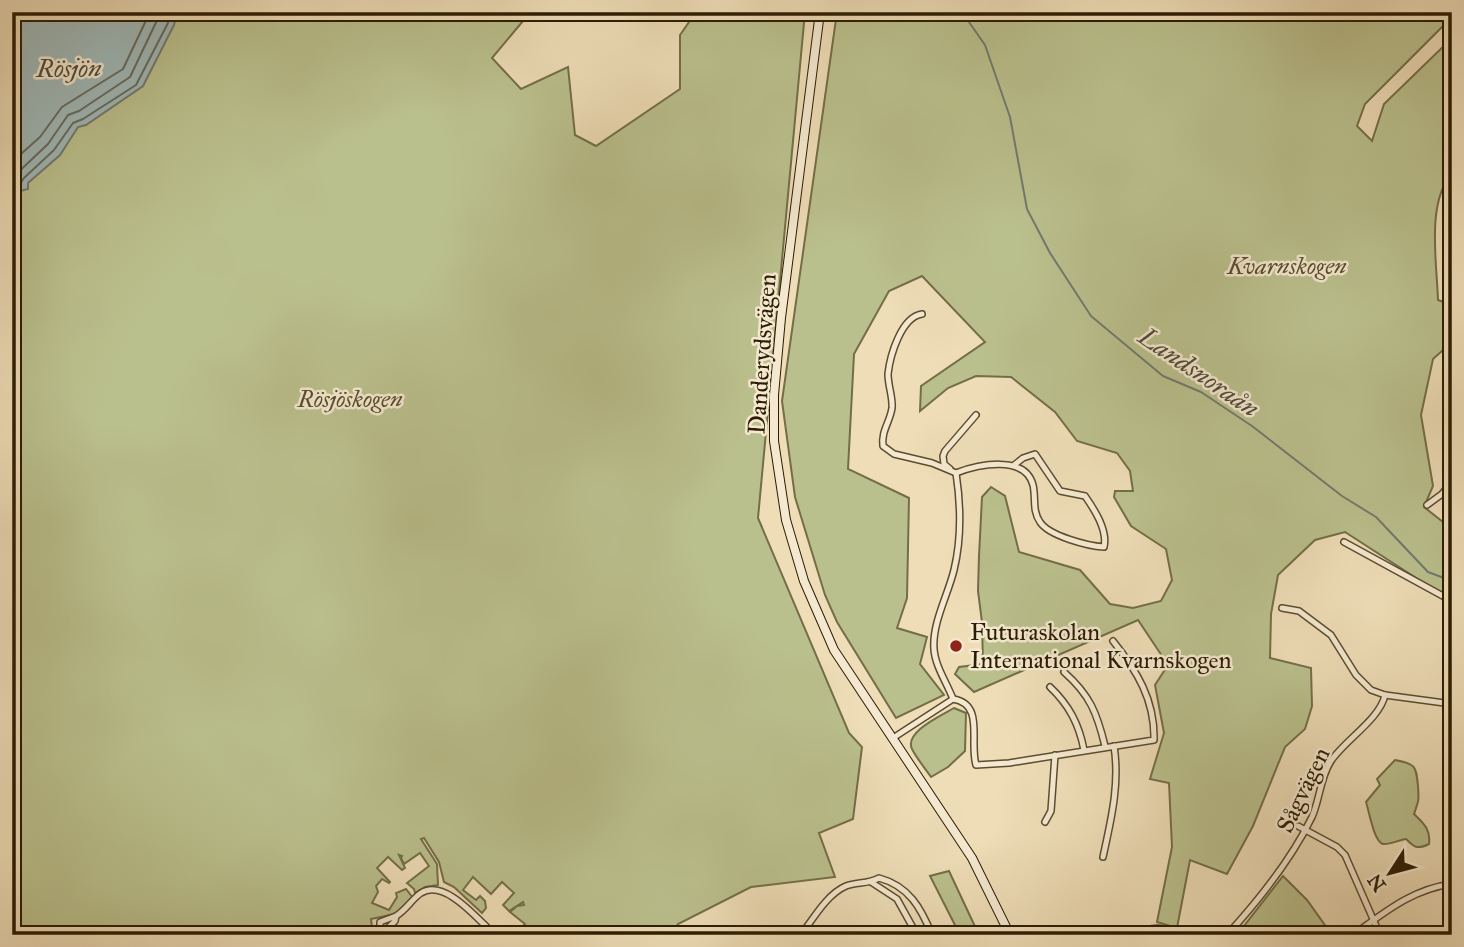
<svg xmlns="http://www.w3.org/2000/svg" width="1464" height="947" font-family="'IM FELL Great Primer',serif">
<rect width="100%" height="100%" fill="#eeddb7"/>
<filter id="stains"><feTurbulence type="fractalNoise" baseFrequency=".00286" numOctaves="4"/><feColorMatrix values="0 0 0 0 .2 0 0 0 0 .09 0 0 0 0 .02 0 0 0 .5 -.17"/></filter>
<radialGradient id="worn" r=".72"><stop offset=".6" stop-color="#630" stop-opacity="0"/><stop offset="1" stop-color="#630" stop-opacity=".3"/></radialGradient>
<!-- green -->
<g fill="#bac08d" stroke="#736e48" stroke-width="2">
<path d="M12,12H514L523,21L492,58L521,89L568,67L575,135L596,146L680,89V35L696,12H805L758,518L849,733L862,747L853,819L819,833L835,877L751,887L678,924L670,935H514L525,924L510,912L517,906L524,905L523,902L509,911L503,905L514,893L502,882L491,894L473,877L463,890L476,900L480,896L485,901L486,908L482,913L454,887L444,882L439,862L424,838L421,839L437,864L438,885L425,887L415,893L414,889L407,883L429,866L420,853L404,864L401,858L402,856L399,855L405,868L402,870L388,857L377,868L390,882L389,883L382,879L376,886L378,892L372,903L389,910L397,897L396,893L406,889L413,898L395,914L371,919L372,927L380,935H12Z"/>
<path d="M837,12H1452V17L1365,104L1357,126L1372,141L1384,104L1452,38V174C1426,201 1437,265 1438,300L1452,305V342L1433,359L1421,415L1433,486L1424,507L1443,522H1452V598L1441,594L1345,532L1315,540L1278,575L1271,614L1270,658L1311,668L1312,706L1305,729L1285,747L1253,826L1227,874L1190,860L1177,928L1157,922L1172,847L1169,783L1150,779L1164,733L1155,685L1168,665L1138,620L974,692L955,674L959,667L983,664L982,622L978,591L979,556L982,497L991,487L1005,496L1019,552L1080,570L1110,604L1133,608L1161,601L1172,580L1166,549L1131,526L1114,497L1115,491H1133L1130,471L1117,453L1077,441L1055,412L1011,377L976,376L948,388L920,411L921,386L985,342L922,276L889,291L854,354L848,469L909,498L907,598L897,628L927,637L920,664L944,695L896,718L837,622L825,595L795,497L782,401Z"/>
<path d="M954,708L966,713L965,751L948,767L931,777C925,768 917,759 912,749C904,732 941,716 954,708Z"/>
<path d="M1395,760C1416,764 1416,766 1418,786C1419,801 1419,800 1414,814C1423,823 1431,829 1429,844C1417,850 1414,847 1406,839C1399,840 1389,845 1383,844C1374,842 1369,811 1366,802L1380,785L1377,779Z"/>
<path d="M949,871L979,935H960L930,876Z"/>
<path d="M1283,876L1307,900L1332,935H1237Z"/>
</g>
<!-- water -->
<path fill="#9fb9b9" stroke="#717a70" stroke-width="2" d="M12,12H177L174,25L143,86L86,125L78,127L60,155L28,183V189L12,193Z"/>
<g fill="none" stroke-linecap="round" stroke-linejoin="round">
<!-- shore -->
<g stroke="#666a5e" stroke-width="2">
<path d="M12,162L40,137L62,107L123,69L150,12"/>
<path d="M12,178L48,144L68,115L79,111L130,77L161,12"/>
<path d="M12,187L20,184L24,178L54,150L73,123L83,119L136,85L168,23L170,12"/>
</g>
<!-- stream -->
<path stroke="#717a70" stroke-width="2" d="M962,12L985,45L1010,117L1027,209L1050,253L1091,316L1163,376L1201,392L1252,426L1342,496L1376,517L1428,572L1452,581"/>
<defs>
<g id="street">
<path d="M922,314C901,317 890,356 888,374C888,386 893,397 892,408C890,422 881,431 883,446L894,454L932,463L956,473"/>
<path d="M950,469L944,464L943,456L945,451L976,415"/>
<path d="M956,473C977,465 1025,454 1033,485C1036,497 1032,511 1040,522C1049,536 1088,546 1104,547C1108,530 1094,509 1085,496L1060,491L1035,454L1023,458L1013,466"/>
<path d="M1427,505L1442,494L1452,481"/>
<path d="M1344,542L1452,601"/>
<path d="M1282,608L1299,611L1331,635L1356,675L1371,690L1385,695L1452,704"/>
<path d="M1064,672C1090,695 1097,713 1105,746"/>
<path d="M1050,687C1069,705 1079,724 1084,750"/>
<path d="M953,699C985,704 969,741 976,765L1009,763L1154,740C1155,700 1137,671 1113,641"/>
<path d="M893,738L953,699C947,683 935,666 934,649C932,623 948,595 954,570C962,537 961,506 956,473"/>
<path d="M1045,822L1051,811L1055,755"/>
<path d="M1298,826L1337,847L1345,855L1380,935"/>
<path d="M1103,857C1111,820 1120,784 1114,746"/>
<path d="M871,882L897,899L917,935"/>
<path d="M396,916L380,922V928L385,931L395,921L396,916C406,910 412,899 421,893C445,878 478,920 495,935"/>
<path d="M801,935C813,919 827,894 846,886C857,882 868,884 879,878C909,886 921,908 932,935"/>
<path d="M1141,935C1152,922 1171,931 1185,935"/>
<path d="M1227,935C1259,900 1291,860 1312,817C1320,799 1320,778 1331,761C1345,740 1380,719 1385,695"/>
<path d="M1353,935C1384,913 1412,889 1452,884"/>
</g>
<path id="secondary" d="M820,12L781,318L774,395V441L786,520L804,581L834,650L972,858L1010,935"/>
</defs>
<!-- street casing -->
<use href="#street" stroke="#5c4c2f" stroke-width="8"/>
<!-- secondary casing -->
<use href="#secondary" stroke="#2c1c02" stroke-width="10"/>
<!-- street -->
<use href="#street" stroke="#f4e9d0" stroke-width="5"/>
<!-- secondary -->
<use href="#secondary" stroke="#f4e9d0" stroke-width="8"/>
</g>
<!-- markers -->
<circle fill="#8f2418" stroke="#f4e9d0" stroke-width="2.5" cx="956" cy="646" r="7"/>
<g text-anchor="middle" stroke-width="5" stroke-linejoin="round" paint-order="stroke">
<!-- park labels -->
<g font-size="24" font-style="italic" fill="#574d2c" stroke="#f4e9d0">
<text x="1287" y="274">Kvarnskogen</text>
<text x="350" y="407">Rösjöskogen</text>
</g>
<!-- street labels -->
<g font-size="24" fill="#2c1c02" stroke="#f4e9d0">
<text transform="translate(762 354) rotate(-86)" y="8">Danderydsvägen</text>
<text transform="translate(1303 790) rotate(-64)" y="8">Sågvägen</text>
</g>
<!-- poi labels -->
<g font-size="24" fill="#2c1c02" stroke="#f4e9d0" text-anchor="start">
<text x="970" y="640">Futuraskolan<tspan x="970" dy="28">International Kvarnskogen</tspan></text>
</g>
<!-- water labels -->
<g font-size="26" font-style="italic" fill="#4e4b39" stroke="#f4e9d0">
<text x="69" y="77">Rösjön</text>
<text transform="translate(1199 372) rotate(34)" y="9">Landsnoraån</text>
</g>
</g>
<!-- margin -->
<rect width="1464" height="947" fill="none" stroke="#eeddb7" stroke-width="42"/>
<rect x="14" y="14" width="1436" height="919" fill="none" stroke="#2c1c02" stroke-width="3.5"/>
<rect x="21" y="21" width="1422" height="905" fill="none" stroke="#2c1c02" stroke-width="2"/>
<!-- north arrow -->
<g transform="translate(1390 873) rotate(234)" stroke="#f4e9d0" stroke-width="5" paint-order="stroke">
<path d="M0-5L12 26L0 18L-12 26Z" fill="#2c1c02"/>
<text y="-10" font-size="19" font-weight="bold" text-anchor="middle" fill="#2c1c02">N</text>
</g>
<rect width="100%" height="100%" filter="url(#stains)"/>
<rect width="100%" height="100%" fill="url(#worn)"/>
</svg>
